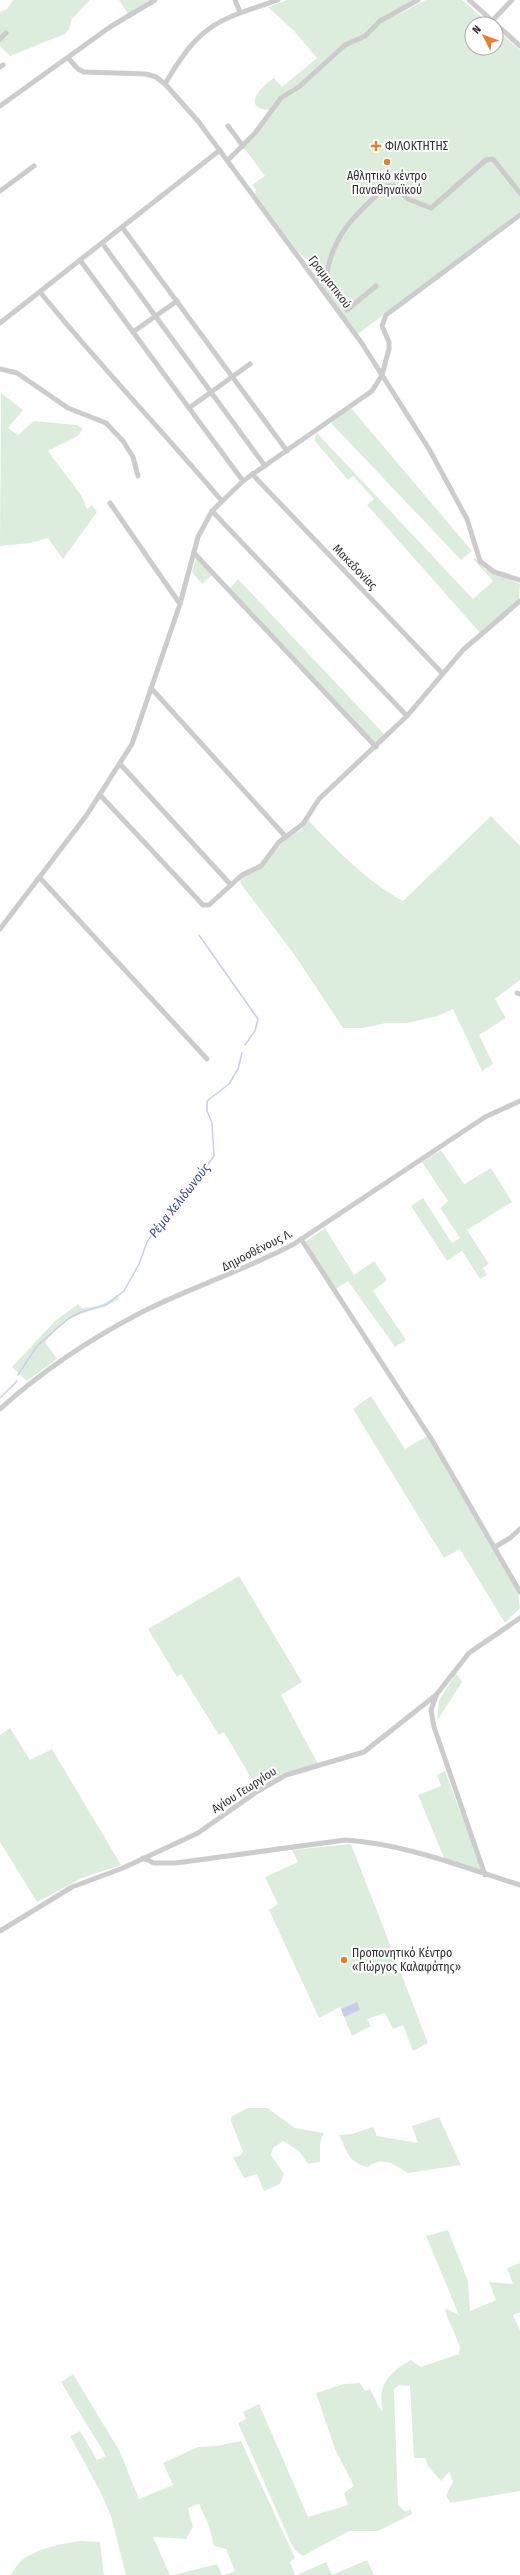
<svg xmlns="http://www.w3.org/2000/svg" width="520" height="2575" font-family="'Fira Sans Condensed',sans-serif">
<rect width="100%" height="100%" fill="#fff"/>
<!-- green -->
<g fill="#ddeddd">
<path d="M13,0H90L72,19L69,29L65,34L10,56L0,46V12L7,9Z"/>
<path d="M119,0H149L128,14Z"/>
<path d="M287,0H414L364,34L343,45L270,110C240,109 261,86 274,78L282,87L317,58L294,31L268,7Z"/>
<path d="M426,0H462L490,24H472V48H496V29L520,50V212L358,334L314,275L317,268L298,252L255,194L256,190L252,185L265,176L244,148L280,102L342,49L381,23Z"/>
<path d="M1,393L23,410L8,428L18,435L34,421L77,425L83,429L78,436L48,451L81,495L87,509L92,505L97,512L63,559L48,538L30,543L0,546Z"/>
<path d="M351,408L472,551L461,560L331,423Z"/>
<path d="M317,433L473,599L493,581L473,559L475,558L485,569L520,584L519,599L482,635L367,505L374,499L353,476L348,480L314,440Z"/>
<path d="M196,558L212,575L202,584L192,572Z"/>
<path d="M238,579L385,735L375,744L230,588Z"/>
<path d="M491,816L520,846V980L495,999L506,1018L479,1035L493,1064L482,1071L453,1009L438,1016L407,1023H386L364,1028H343L296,957L241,884L240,878L265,862L287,838L301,830L308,820C338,851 365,880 403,901Z"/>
<path d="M441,1150L464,1184L491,1168L512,1202L467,1230L489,1264L483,1268L487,1275L480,1279L462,1251L447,1261L411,1206L423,1198L452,1243L460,1238L440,1208L448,1201L422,1162Z"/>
<path d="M325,1228L354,1275L374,1261L387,1280L373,1291L406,1340L395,1347L348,1281L336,1289L305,1242Z"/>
<path d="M116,1295L119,1299C105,1308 91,1309 76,1316C64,1321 54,1332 45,1342L57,1359L27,1381L12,1367L55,1321L78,1304L82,1308C95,1307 106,1305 116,1295Z"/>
<path d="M371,1396L405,1449L427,1436L518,1593L520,1608L505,1623L460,1549L444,1558L353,1409Z"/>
<path d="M239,1576L302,1682L281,1695L318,1764L286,1772L257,1788L224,1732L219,1735L181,1674L177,1677L148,1629Z"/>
<path d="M456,1673L462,1682L437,1721L439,1701Z"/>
<path d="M10,1728L30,1760L52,1749L121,1865L82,1878L37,1902L0,1842V1735Z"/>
<path d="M445,1771L483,1872L444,1858L418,1795L441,1786L437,1775Z"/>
<path d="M351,1844L428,2043L413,2051L403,2025L393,2029L385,2013L367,2019L371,2026L352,2036L340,2007L319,2018L269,1910L278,1904L265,1877L298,1862L292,1850Z"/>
<path d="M247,2108H267L295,2128L324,2133L320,2142V2162L308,2164L299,2151L283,2141L273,2148L271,2155L284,2174L280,2184L264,2191L257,2174L244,2178L233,2157L240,2156L243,2152L231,2121V2117Z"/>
<path d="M439,2117L461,2165L408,2173C395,2165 382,2155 368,2167C348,2163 347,2151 339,2135L352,2134L373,2127L377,2136L418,2143L412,2126Z"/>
<path d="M448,2230L468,2281L470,2311L496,2300L489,2282L513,2284L507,2268L520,2263V2312L513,2315L520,2330V2491L450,2503L446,2495L453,2482L449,2472L441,2481L427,2465L425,2458H414L410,2386L399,2385L394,2389L398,2505L405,2511L411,2510L412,2514L378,2531H349L303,2556L295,2550L290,2541L238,2423L246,2419L243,2412L259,2404L308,2517L348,2505L344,2493L354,2486L335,2449L316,2393L344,2384L360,2383L365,2391L370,2389L381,2411L383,2410C376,2385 391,2371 411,2360L421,2367L459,2354L460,2347L445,2311L447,2309L459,2315L426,2236Z"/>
<path d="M73,2374L120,2452L139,2499L173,2485L163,2463L198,2447L216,2446L241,2441L295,2558L290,2562L295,2575H224L235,2571L226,2549L214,2546L209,2526L199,2504L188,2508L193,2527L186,2539L153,2537L170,2575H126L111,2516L100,2491L70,2436L80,2431L97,2460L106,2456L61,2382Z"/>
<path d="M80,2541L100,2542L104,2575H10C14,2571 16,2566 20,2562C32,2550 63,2543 80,2541Z"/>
<path d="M367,2560L374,2575H332Z"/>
<path d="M326,2562L332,2575H297Z"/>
<path d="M217,2564L222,2575H173Z"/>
</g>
<!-- water -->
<path fill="#c9cded" d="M357,2002L360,2010L344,2017L341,2009Z"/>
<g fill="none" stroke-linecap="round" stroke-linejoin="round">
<!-- stream -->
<g stroke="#c9cded" stroke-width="1.5">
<path d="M199,935L258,1019L255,1031L245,1045"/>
<path d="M18,1375L37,1346L69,1318L81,1312L106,1305L124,1291L139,1264L147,1242L158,1225L178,1206L214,1156L212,1123L207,1111V1101L229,1084L238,1069L242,1053"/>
<path d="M0,1398L17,1381"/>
</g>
<!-- minor -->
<g stroke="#ccc" stroke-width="5">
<path d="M235,0L240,12"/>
<path d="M469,0L496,24"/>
<path d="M492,21L512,0"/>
<path d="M496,24L520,46"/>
<path d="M0,39L6,33"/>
<path d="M68,58L78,69L84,72L146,74L156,77L165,84L198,121L361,342L429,449L467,519L480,561L494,572L520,580"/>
<path d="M0,67L3,65"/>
<path d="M165,84C200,24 215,21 278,0"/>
<path d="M0,106L110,27L155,0"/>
<path d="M228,126L243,146"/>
<path d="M228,160L255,133L281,98L300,86L345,45L365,36L380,21L418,0"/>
<path d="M0,191L34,166"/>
<path d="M122,227L287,451"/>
<path d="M102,243L265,466"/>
<path d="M80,260L189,408"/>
<path d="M376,286L347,310L326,280C331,235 355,215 387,186H394L408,199L431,208L486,160L493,159L520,193"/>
<path d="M40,292C98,364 162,430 221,500"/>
<path d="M0,323L220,150"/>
<path d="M133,332L177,301"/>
<path d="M0,369L17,373L68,408L106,423L123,441L133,457L138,476"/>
<path d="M252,474L442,673"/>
<path d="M243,481L189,408L250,364"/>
<path d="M110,503L180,604"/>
<path d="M212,511L407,716"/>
<path d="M194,553L376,747"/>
<path d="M151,688L286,837"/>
<path d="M121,765L231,885"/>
<path d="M100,795L203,905H209L242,875L261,866L279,842L303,824L319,799L407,716L463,650L520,601"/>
<path d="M40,878L207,1059"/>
<path d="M0,929L86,816L132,744L180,604L198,537L212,511L243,481L372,391L382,375L389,349V342L382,326L386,315L520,215"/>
<path d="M517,993L520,994"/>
<path d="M301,1239L432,1440L520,1592"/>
<path d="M0,1409C42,1371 92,1338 142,1312C192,1287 245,1270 294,1244L485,1117L520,1101"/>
<path d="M495,1547L510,1538L520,1529"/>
<path d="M436,1696L431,1710L434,1727L485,1875"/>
<path d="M143,1858L154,1863H176L345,1840C406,1844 462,1867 520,1885"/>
<path d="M0,1931L72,1887L123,1868L198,1833L258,1791L286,1775L364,1752L436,1695L469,1653L520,1618"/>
</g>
</g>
<!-- markers -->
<g fill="#e87e2f" stroke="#fff" stroke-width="1.5">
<path d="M374 140h4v4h4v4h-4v4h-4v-4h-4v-4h4z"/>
<circle cx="387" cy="162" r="4"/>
<circle cx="344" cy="1960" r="4"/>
</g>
<g text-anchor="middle" stroke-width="4" stroke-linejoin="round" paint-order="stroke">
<!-- poi labels -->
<g font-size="12" fill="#2f2f2f" stroke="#fff" text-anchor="start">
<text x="385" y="150">ΦΙΛΟΚΤΗΤΗΣ</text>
<text x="387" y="180" text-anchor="middle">Αθλητικό κέντρο<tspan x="387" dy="14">Παναθηναϊκού</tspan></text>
<text x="352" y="1957">Προπονητικό Κέντρο<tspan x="352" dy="14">«Γιώργος Καλαφάτης»</tspan></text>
</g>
<!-- street labels -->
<g font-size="12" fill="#2f2f2f" stroke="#fff">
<text transform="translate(330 282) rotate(53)" y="4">Γραμματικού</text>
<text transform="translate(355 567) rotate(46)" y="4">Μακεδονίας</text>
<text transform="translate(257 1250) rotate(-27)" y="4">Δημοσθένους Λ.</text>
<text transform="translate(244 1790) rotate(-33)" y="4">Αγίου Γεωργίου</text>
</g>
<!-- water labels -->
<g font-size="13" font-style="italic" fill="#3b4593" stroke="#fff">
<text transform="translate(179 1200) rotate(-52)" y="5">Ρέμα Χελιδωνούς</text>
</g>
</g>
<!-- north arrow -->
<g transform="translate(484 36) rotate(312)"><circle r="19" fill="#ffffff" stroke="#acacac"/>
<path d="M0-3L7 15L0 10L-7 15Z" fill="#e87e2f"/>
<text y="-6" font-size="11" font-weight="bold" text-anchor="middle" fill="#2f2f2f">N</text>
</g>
</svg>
